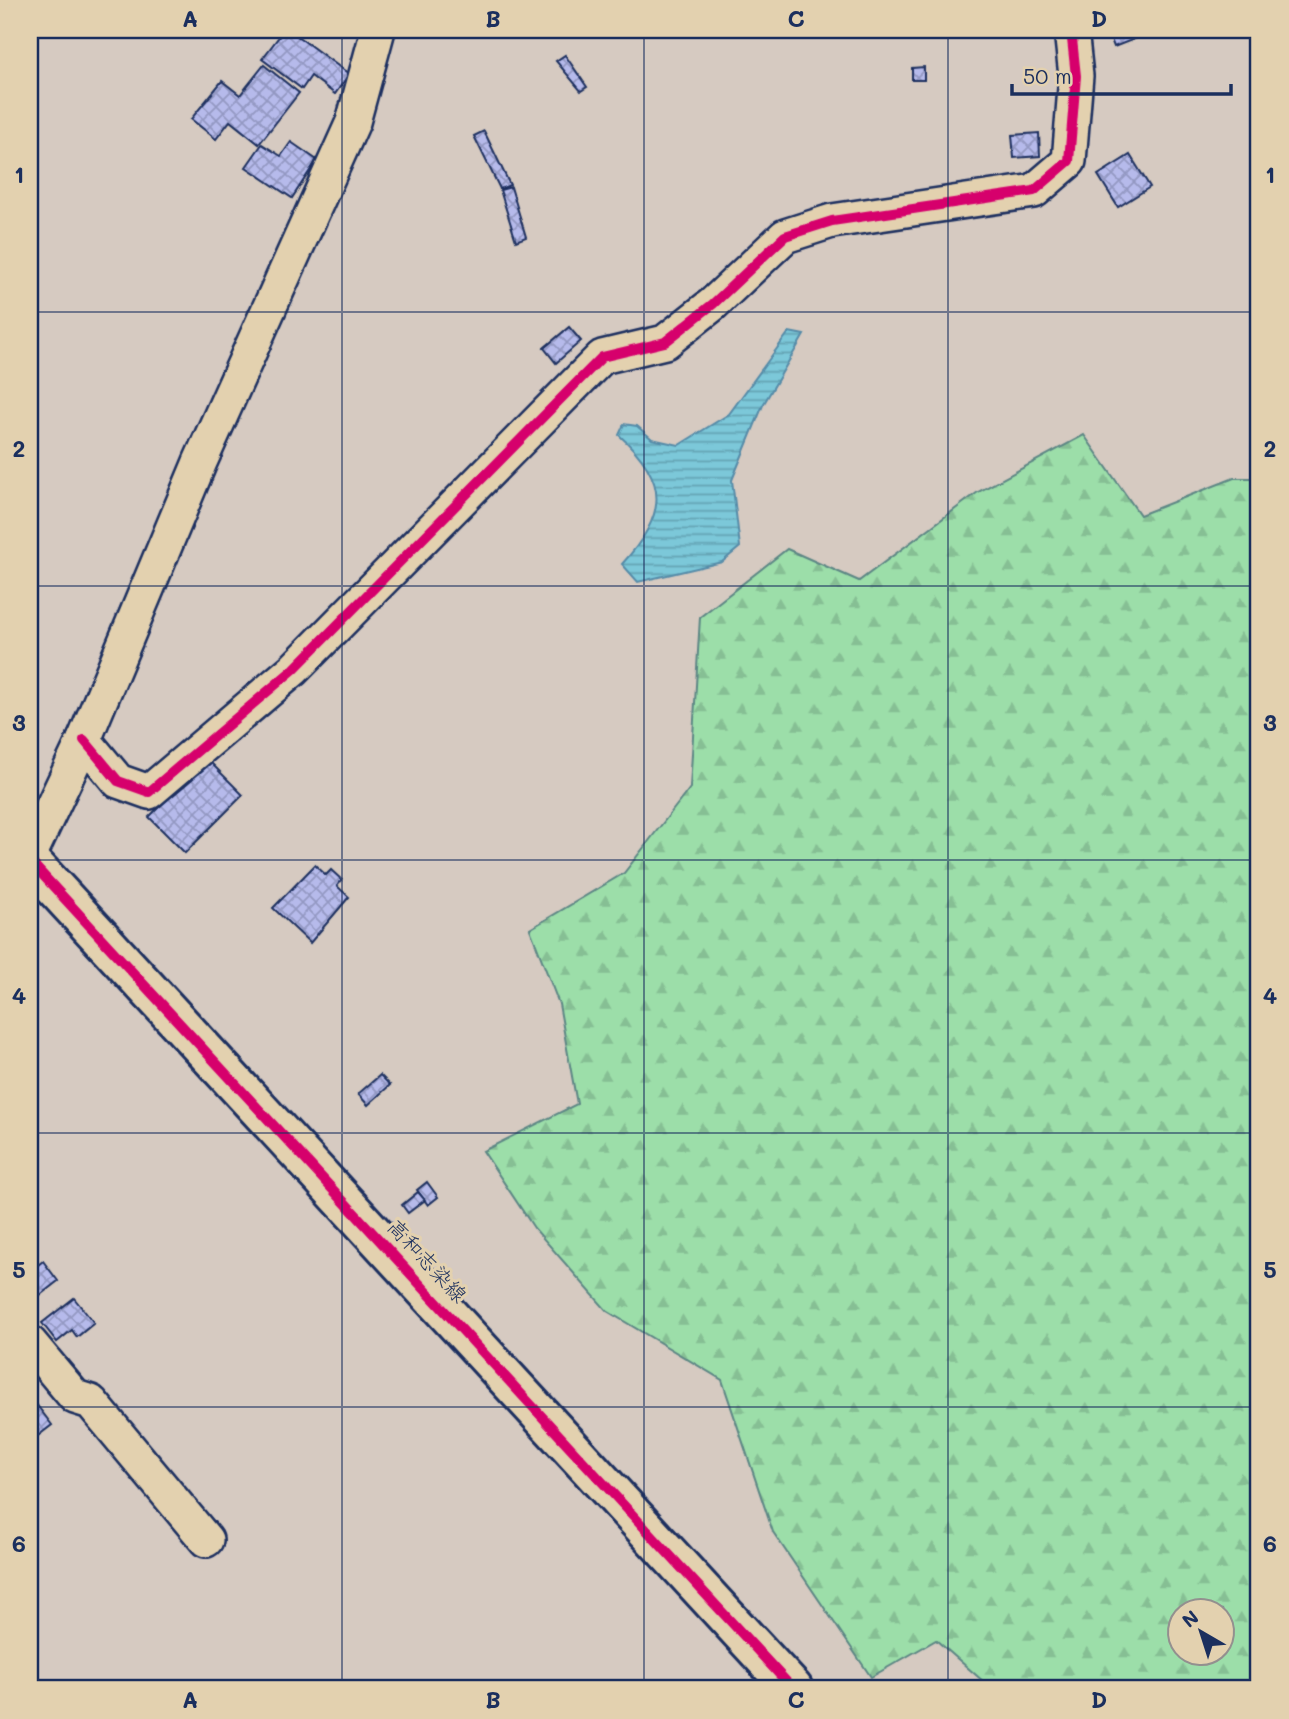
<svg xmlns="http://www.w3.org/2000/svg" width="1289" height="1719" font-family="Mali,'Klee One',sans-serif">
<defs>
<pattern id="forest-firs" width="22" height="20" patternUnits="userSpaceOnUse" patternTransform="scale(1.75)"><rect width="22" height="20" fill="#9cdea9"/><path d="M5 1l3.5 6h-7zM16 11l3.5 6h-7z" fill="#86bf94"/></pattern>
<pattern id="water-rules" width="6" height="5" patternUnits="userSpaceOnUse" patternTransform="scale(1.75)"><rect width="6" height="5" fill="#7bc8d9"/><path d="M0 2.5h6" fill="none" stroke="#64a3b3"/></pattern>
<pattern id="building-cross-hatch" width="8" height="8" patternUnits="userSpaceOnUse" patternTransform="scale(1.75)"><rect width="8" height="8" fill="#b6baeb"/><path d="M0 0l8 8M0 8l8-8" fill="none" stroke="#9398c2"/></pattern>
</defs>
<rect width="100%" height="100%" fill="#d6cac1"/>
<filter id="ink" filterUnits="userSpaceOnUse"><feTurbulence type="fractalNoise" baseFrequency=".0143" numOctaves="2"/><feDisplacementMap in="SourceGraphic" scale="14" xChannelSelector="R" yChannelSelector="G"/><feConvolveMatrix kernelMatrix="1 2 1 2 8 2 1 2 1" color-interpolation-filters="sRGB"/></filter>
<g filter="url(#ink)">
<!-- forest -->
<path fill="url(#forest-firs)" stroke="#5c8684" stroke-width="2" fill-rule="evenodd" d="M1084,435L1140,515L1234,478H1259V1689H992L936,1640L871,1677L773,1532L722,1380L607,1311L534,1228L483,1151L577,1104L559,1004L530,929L624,873L690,788L700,617L787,549L859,581L978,492ZM1180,1610H1222V1652H1180Z"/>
<!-- water -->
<path fill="url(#water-rules)" stroke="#558ba8" stroke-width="2" d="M789,332L804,335L763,405L732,480L740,547L722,562L638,582L622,564C667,515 670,481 619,435L624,424L637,426L652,439L679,445L729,414Z"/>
<!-- building -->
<g fill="url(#building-cross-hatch)" stroke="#1b2f5e" stroke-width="2">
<path d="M284,30H289L349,74L335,94L311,76L302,89L262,59Z"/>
<path d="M1107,30H1157L1114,47Z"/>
<path d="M565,55L587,87L581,91L556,61Z"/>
<path d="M264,65L299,93L259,144L230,121L216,139L191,119L222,81L240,95Z"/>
<path d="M924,67V80H912V68Z"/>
<path d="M484,131L510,185L500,189L474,136Z"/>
<path d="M1039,133L1040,156L1014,158L1012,135Z"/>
<path d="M291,142L317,160L292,198L246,167L262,144L281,156Z"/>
<path d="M1130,155L1150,187L1118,207L1098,175Z"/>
<path d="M511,187L526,237L516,241L500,190Z"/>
<path d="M569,327L581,341L556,363L544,348Z"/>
<path d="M207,759L243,795L185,853L149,817Z"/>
<path d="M315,865L326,875L331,870L342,880L337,886L349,897L310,943L273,908Z"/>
<path d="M380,1075L390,1085L368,1105L358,1094Z"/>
<path d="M427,1182L438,1197L428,1205L417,1190Z"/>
<path d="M418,1192L425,1200L408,1213L402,1205Z"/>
<path d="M43,1261L58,1281L30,1303V1265L33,1269Z"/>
<path d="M74,1298L94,1323L77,1337L72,1330L57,1342L42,1323Z"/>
<path d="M33,1400L52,1425L30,1442V1403Z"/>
</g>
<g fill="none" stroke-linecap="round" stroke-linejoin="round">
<defs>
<g id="street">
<path d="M84,740L118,781L149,792L294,669L602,357L665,342L713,304L785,236L832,221L1034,191L1069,161L1076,76L1071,30"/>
<path d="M30,854L84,740L200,462L353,122L378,30"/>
<path d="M30,1343L75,1397L91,1402L206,1540"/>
</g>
<path id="secondary" d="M30,861L793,1689"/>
</defs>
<!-- street casing -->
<use href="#street" stroke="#1b2f5e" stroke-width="38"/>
<!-- secondary casing -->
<use href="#secondary" stroke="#1b2f5e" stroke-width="44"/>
<!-- street -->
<use href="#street" stroke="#e3d1af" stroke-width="33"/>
<!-- secondary -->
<use href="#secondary" stroke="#e3d1af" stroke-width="38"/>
<defs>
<g id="cycleway">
<path d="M84,740L118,781L149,792L294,669L602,357L665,342L713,304L785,236L832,221L1034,191L1069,161L1076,76L1071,30"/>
<path d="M30,861L793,1689"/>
</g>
</defs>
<!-- cycleway casing -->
<use href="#cycleway" stroke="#e3d1af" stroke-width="15"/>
<!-- cycleway -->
<use href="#cycleway" stroke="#d6006c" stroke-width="10"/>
</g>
</g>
<!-- grid -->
<path fill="none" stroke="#1b2f5e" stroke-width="2" stroke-opacity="0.55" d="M342,30V1689M644,30V1689M948,30V1689M30,312H1259M30,586H1259M30,860H1259M30,1133H1259M30,1407H1259"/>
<g text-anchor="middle" stroke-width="6" stroke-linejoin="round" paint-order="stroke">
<!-- street labels -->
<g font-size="21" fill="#1b2f5e" stroke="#e3d1af">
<text transform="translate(427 1261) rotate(47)" y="7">高和志染線</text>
</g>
</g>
<!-- margin -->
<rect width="1289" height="1719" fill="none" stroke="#e3d1af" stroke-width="77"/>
<!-- north arrow -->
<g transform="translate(1201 1632) rotate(321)"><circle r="33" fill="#e3d1af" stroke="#93908f" stroke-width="2"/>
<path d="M0-5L12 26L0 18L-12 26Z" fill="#1b2f5e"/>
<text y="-10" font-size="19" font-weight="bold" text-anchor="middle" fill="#1b2f5e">N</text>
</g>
<!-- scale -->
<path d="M1012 84v10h219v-10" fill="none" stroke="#1b2f5e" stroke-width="3.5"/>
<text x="1023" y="84" font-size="21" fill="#1b2f5e" stroke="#e3d1af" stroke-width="5" paint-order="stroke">50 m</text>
<rect x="38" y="38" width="1212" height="1642" fill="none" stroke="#1b2f5e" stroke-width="2.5"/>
<g font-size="23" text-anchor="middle" font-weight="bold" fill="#1b2f5e">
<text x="190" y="27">A</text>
<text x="493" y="27">B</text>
<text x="796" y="27">C</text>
<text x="1099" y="27">D</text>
<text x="19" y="183">1</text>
<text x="1270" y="183">1</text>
<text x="19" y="457">2</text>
<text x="1270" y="457">2</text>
<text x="19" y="731">3</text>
<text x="1270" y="731">3</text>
<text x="19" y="1004">4</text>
<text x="1270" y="1004">4</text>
<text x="19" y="1278">5</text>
<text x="1270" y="1278">5</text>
<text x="19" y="1552">6</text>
<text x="1270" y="1552">6</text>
<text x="190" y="1708">A</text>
<text x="493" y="1708">B</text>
<text x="796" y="1708">C</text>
<text x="1099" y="1708">D</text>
</g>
</svg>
